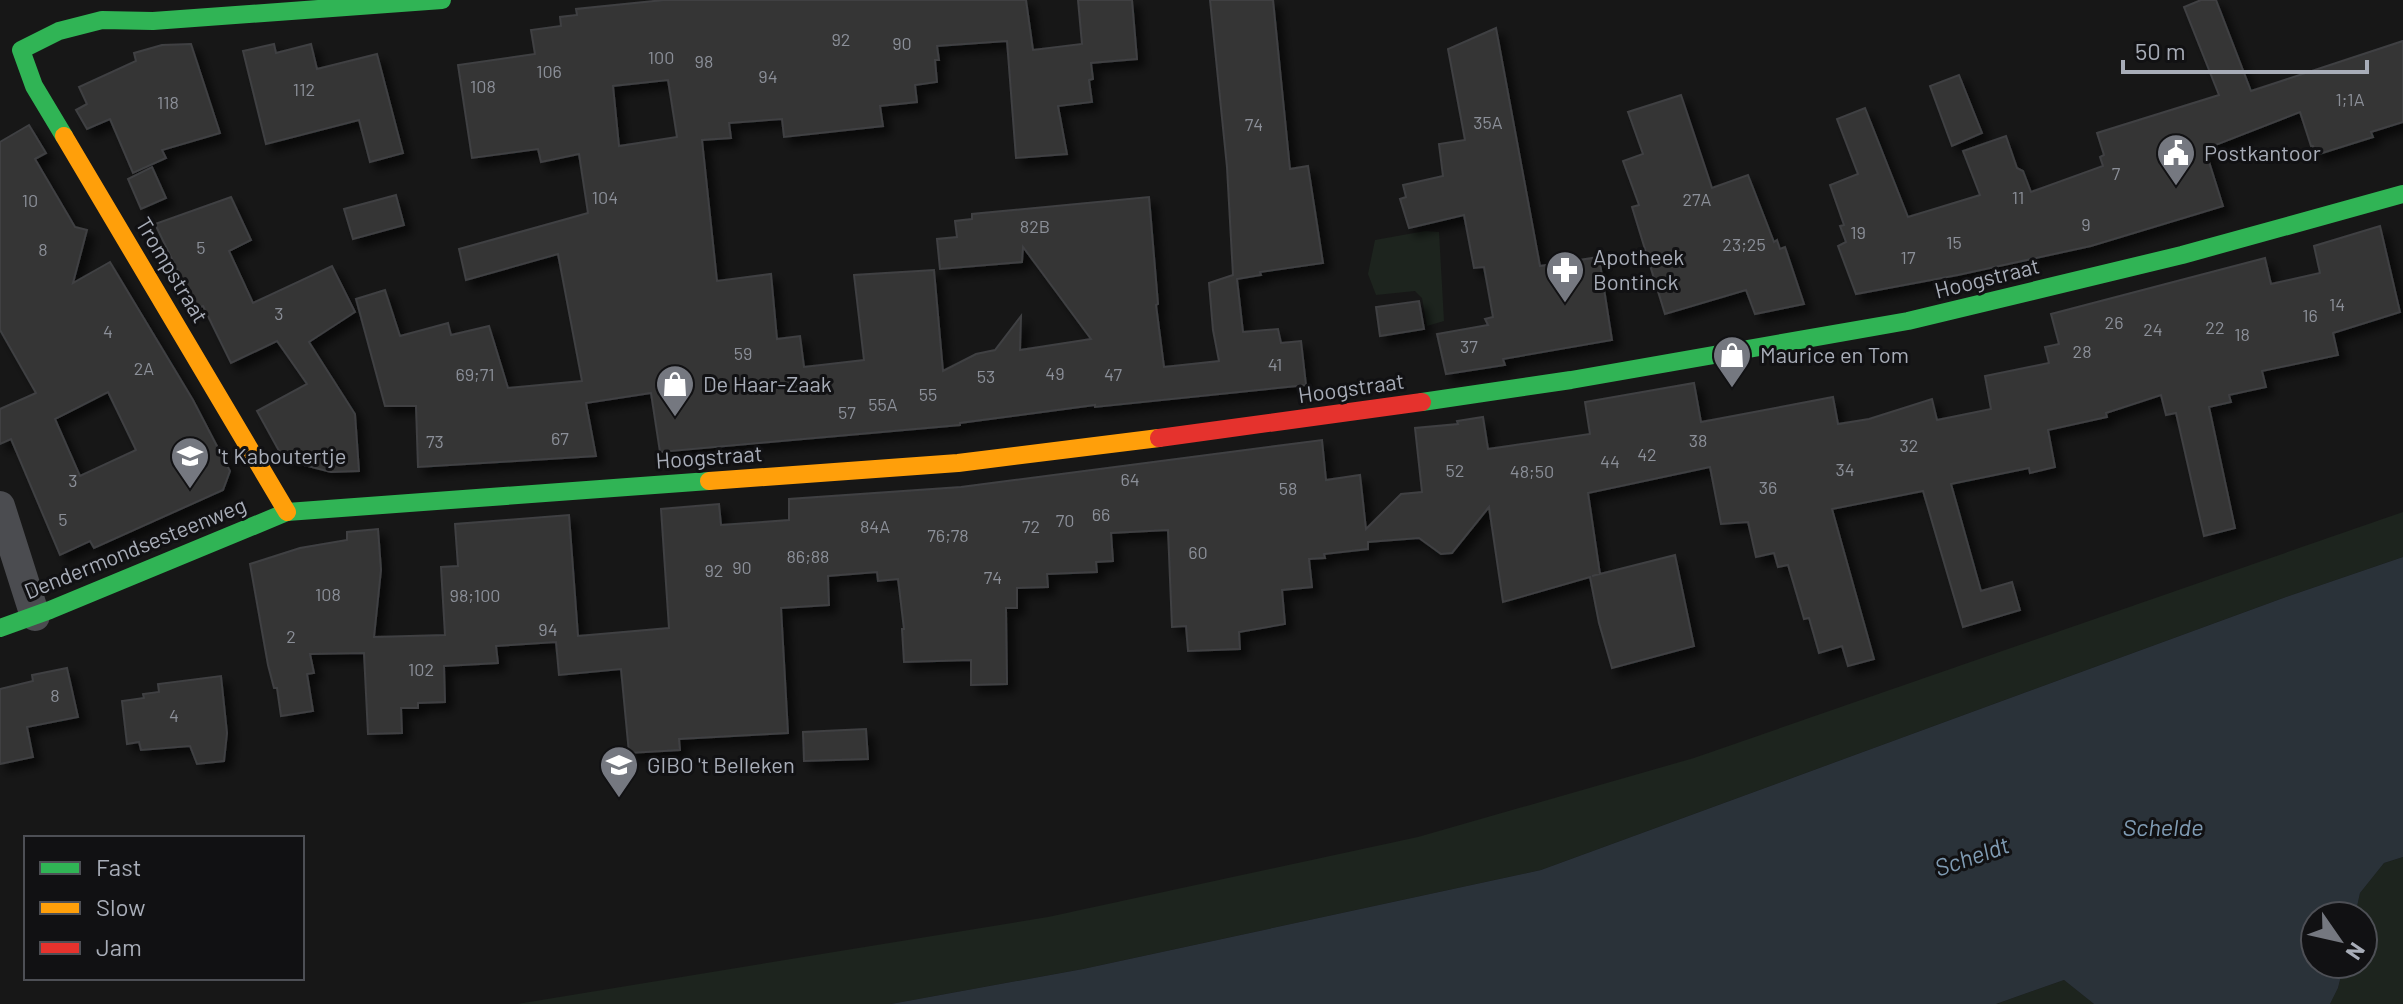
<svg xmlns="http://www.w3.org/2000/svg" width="2403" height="1004" font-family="Barlow,sans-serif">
<defs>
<filter id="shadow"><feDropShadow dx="7" dy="7" stdDeviation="4" flood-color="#0009"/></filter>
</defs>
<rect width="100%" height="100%" fill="#171717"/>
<!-- green -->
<g fill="#1d241e">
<path d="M1425,231L1439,232L1444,321L1427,326L1422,298L1415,291L1376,295L1368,274L1375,240Z"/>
<path d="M2403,512V557L2286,597L1541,870L1083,969L891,1004H517L1048,917L1418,837L1694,758Z"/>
<path d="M2403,857V1004H2330L2338,988L2344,964H2363V916H2355L2360,893L2384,863Z"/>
<path d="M2064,980L2094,1004H1996Z"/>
</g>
<!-- water -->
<path fill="#2a3239" d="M2403,557V857L2384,863L2360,893L2355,916H2315V964H2344L2338,988L2330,1004H2094L2064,980L1996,1004H891L1083,969L1541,870L2286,597Z"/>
<!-- building -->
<g fill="#353536" stroke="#3f4043" stroke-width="2" fill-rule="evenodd" filter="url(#shadow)">
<path d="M664,0H1026L1033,50L1082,44L1078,0H1132L1137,59L1091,63L1093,79L1089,80L1092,102L1058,106L1067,154L1016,158L1007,41L937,46L939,60H935L937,82L915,85L917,102L880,106L883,126L784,137L782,119L729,123L731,138L702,140L717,281L771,274L777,339L800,336L804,367L864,360L854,275L934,270L943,371L976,354L995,350L1021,316L1020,350L1091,339L1023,247L1022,262L940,269L937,239L957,237L955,221L972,219V214L1149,197L1158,304L1156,305L1164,367L1219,361L1213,330L1209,283L1233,275L1227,167L1210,0H1273L1290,169L1308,166L1323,263L1260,272L1261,275L1237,279L1243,332L1278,329L1281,343L1301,341L1306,385L1095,407V405L960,423V425L660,452L651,393L586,403L596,456L418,467L416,406H385L356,299L385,290L400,336L448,323L451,335L489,326L508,388L582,381L558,254L466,280L459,249L588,213L579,154L541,162L538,149L472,158L458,65L535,54L531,30L561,26L560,17L577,15L576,9ZM668,80L677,137L619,146L613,86Z"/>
<path d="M2201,0H2216L2251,91L2403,41V122L2371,132L2373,137L2316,155L2313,146H2311L2300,112L2205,149L2223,206L2091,246L1958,275L1856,294L1838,246L1846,242L1840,226L1844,225L1830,185L1858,174L1837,119L1865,108L1908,217L1980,195L1963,151L2006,136L2017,168L2023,171L2031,192L2103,166L2100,157L2104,155L2097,133L2219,95L2184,7Z"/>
<path d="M1496,28L1540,266L1599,257L1612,340L1503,359L1505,365L1446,374L1437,334L1488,325L1485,319L1493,317L1484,267L1474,268L1464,215L1409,228L1400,199L1406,197L1403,185L1443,176L1439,144L1465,140L1448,49Z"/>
<path d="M191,44L220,133L162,150L166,158L133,173L110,119L87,129L76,110L87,104L79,87L136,61L134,53L162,45Z"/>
<path d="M274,44L276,53L311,44L317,69L377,54L403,153L370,162L359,120L266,144L243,51Z"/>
<path d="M1959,75L1982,133L1952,146L1930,86Z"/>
<path d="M1681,95L1712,188L1748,175L1774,242L1777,240L1780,249L1785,247L1804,304L1755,314L1746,290L1665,314L1632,207L1639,205L1623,161L1643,154L1628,112Z"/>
<path d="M29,125L46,153L35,159L75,227L87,230L73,283L110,262L193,400L230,471L223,490L94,548L90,541L60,555L11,439L0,444V409L36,393L0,330V142ZM108,392L136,450L80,476L55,419Z"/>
<path d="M152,167L166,198L141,209L128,179Z"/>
<path d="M396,195L404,225L353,239L344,209Z"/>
<path d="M231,197L251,240L229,251L253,303L332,266L355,312L309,342L355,414L359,471L331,472L284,460L257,411L307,384L277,341L231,363L203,306L196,309L155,224Z"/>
<path d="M2380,226L2400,312L2333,333L2338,355L2262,371L2266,387L2229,395L2231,402L2209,407L2235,528L2204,536L2176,413L2166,415L2161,395L2106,413L2107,417L2048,430L2055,467L2030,473L2029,468L1951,484L1981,591L2012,582L2020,610L1963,627L1923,491L1832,509L1874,659L1848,666L1842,646L1819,653L1809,618L1804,619L1788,565L1778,567L1774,553L1756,557L1748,522L1721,524L1710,467L1588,493L1600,574L1592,576L1675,555L1694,646L1612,668L1599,623L1590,577L1503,602L1489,507L1452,553L1441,554L1419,538L1368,542V549L1324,554L1325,558L1309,559L1312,587L1282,590L1285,624L1239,632L1240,649L1188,651L1186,626L1172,627L1168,530L1111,533L1113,561L1096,562L1097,572L1047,574L1048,587L1017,588V608H1006L1007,684L971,685V660L904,662L902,629H904L898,579L878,581L877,572L828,576L829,605L781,608L788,733L679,739L680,750L629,753L621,669L559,675L556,642L496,646L498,663L444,666L445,702L418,703V708H401L402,733L368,734L364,653L310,654L314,673L307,674L313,711L281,716L277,688H274L268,665L250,564L300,548L347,540V532L378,529L381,570L374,637L445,635L441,567L458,566L455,524L569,515L578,636L669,628L661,509L719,504L721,525L789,520V499L961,487L1322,440L1326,480L1360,475L1366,529L1401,494L1422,492L1415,428L1458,424L1457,421L1483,417L1488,449L1590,434L1585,402L1694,383L1701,422L1833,397L1838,424L1869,419L1932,399L1937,420L1991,409L1985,376L2049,363L2045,347L2059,344L2051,314L2265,258L2271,284L2320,273L2314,246Z"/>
<path d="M1419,301L1424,329L1380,336L1376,307Z"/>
<path d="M67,668L78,717L27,727L33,757L0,764V689L33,681L32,675Z"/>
<path d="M221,676L227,733L224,761L197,764L190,746L141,750L139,742L127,744L122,701L144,698L143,694L159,692L158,684Z"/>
<path d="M866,729L868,759L804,761L803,732Z"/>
</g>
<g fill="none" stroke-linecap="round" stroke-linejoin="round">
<!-- street -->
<path stroke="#4b4c50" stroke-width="30" d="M0,506L35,616"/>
<!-- fast -->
<g stroke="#30b455" stroke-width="18">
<path d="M64,136L34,86L21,50L59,31L102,20L153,21L442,0"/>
<path d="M1422,402L1571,380L1908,321L2182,255L2403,194"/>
<path d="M0,628L50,610L287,512L709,481"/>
</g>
<!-- slow -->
<g stroke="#ff9f0a" stroke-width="18">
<path d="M64,136L287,512"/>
<path d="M709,481L958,463L1159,438"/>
</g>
<!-- jam -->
<path stroke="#e5322d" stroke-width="18" d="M1159,438L1422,402"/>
</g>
<!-- icons -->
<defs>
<symbol id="civic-pin" viewBox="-11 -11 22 30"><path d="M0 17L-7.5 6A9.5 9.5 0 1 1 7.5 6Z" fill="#757880" stroke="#111113"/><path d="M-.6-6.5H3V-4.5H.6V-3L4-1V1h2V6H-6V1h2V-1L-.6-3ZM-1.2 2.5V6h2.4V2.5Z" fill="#fff"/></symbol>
<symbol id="pharmacy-pin" viewBox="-11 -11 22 30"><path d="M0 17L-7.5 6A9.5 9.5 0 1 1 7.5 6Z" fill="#757880" stroke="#111113"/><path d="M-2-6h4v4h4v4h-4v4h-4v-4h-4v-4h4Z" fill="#fff"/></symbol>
<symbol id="shop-pin" viewBox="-11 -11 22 30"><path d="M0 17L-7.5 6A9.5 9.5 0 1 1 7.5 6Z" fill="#757880" stroke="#111113"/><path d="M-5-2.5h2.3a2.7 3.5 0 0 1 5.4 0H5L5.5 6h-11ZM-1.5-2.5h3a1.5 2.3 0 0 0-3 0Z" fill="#fff"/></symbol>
<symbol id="school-pin" viewBox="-11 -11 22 30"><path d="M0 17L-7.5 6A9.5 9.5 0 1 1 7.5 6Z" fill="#757880" stroke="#111113"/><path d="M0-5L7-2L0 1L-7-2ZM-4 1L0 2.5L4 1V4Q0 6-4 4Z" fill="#fff"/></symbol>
</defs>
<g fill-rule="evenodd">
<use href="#civic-pin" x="2154" y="131" width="44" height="60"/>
<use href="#pharmacy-pin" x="1543" y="248" width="44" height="60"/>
<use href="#shop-pin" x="1710" y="333" width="44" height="60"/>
<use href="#shop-pin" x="653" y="362" width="44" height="60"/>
<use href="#school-pin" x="168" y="434" width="44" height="60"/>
<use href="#school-pin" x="597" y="743" width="44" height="60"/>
</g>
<g text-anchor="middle" stroke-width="6" stroke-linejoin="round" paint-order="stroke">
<!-- number labels -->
<g font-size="18" fill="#8b8f98">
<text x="841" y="46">92</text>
<text x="902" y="50">90</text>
<text x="661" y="64">100</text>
<text x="704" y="68">98</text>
<text x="549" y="78">106</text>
<text x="768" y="83">94</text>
<text x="483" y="93">108</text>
<text x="304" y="96">112</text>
<text x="2350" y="106">1;1A</text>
<text x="168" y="109">118</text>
<text x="1488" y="129">35A</text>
<text x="1254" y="131">74</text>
<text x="2116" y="180">7</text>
<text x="605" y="204">104</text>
<text x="2018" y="204">11</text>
<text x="1697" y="206">27A</text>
<text x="30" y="207">10</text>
<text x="2086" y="231">9</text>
<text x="1035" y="233">82B</text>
<text x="1858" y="239">19</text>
<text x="1954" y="249">15</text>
<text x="1744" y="251">23;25</text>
<text x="201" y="254">5</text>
<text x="43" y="256">8</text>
<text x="1908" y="264">17</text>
<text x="2337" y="311">14</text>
<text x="279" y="320">3</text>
<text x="2310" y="322">16</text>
<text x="2114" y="329">26</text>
<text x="2215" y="334">22</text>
<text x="2153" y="336">24</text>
<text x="108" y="338">4</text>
<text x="2242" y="341">18</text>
<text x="1469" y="353">37</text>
<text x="2082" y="358">28</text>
<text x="743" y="360">59</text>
<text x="1275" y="371">41</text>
<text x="144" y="375">2A</text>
<text x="1055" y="380">49</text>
<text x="475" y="381">69;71</text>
<text x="1113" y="381">47</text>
<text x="986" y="383">53</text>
<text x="928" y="401">55</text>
<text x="883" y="411">55A</text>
<text x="847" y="419">57</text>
<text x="560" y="445">67</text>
<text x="1698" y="447">38</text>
<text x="435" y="448">73</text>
<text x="1909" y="452">32</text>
<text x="1647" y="461">42</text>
<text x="1610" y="468">44</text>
<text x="1845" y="476">34</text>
<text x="1455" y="477">52</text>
<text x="1532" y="478">48;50</text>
<text x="1130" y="486">64</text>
<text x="73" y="487">3</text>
<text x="1768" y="494">36</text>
<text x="1288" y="495">58</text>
<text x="1101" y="521">66</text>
<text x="63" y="526">5</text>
<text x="1065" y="527">70</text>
<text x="875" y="533">84A</text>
<text x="1031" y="533">72</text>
<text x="948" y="542">76;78</text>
<text x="1198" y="559">60</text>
<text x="808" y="563">86;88</text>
<text x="742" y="574">90</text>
<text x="714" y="577">92</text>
<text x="993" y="584">74</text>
<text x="328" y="601">108</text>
<text x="475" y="602">98;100</text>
<text x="548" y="636">94</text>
<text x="291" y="643">2</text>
<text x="421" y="676">102</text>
<text x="55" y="702">8</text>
<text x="174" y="722">4</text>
</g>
<!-- poi labels -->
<g font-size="22" fill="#a8adb8" stroke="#111113" text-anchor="start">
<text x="2204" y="161">Postkantoor</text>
<text x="1593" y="265">Apotheek<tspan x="1593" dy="25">Bontinck</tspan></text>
<text x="1760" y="363">Maurice en Tom</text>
<text x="703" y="392">De Haar-Zaak</text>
<text x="218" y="464">'t Kaboutertje</text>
<text x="647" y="773">GIBO 't Belleken</text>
</g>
<!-- street labels -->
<g font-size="22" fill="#a8adb8" stroke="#111113">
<text transform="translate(172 270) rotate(59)" y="8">Trompstraat</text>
<text transform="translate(1987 278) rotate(-14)" y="8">Hoogstraat</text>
<text transform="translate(1351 388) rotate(-8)" y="8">Hoogstraat</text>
<text transform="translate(709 457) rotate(-4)" y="8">Hoogstraat</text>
<text transform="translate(135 548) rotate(-22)" y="8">Dendermondsesteenweg</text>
</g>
<!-- water labels -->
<g font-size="24" font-style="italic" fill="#7f9bb3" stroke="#111113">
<text x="2163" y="836">Schelde</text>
<text transform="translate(1972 857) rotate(-19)" y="8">Scheldt</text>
</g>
</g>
<!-- legend -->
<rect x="24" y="836" width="280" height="144" fill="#111113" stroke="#4d4f55" stroke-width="2"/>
<rect x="40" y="862" width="40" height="12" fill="#30b455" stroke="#4d4f55" stroke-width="2"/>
<text x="96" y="876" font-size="24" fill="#a8adb8">Fast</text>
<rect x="40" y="902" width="40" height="12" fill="#ff9f0a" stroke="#4d4f55" stroke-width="2"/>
<text x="96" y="916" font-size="24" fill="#a8adb8">Slow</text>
<rect x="40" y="942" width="40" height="12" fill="#e5322d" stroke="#4d4f55" stroke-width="2"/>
<text x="96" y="956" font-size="24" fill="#a8adb8">Jam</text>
<!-- north arrow -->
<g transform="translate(2339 940) rotate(124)"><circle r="38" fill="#111113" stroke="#4d4f55" stroke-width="2"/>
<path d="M0-6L14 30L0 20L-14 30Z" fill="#757880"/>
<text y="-12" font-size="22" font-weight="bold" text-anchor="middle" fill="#a8adb8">N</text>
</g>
<!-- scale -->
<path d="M2123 60v12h244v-12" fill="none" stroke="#a8adb8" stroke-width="4"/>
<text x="2135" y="60" font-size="24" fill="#a8adb8" stroke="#111113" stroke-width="6" paint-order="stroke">50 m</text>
</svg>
